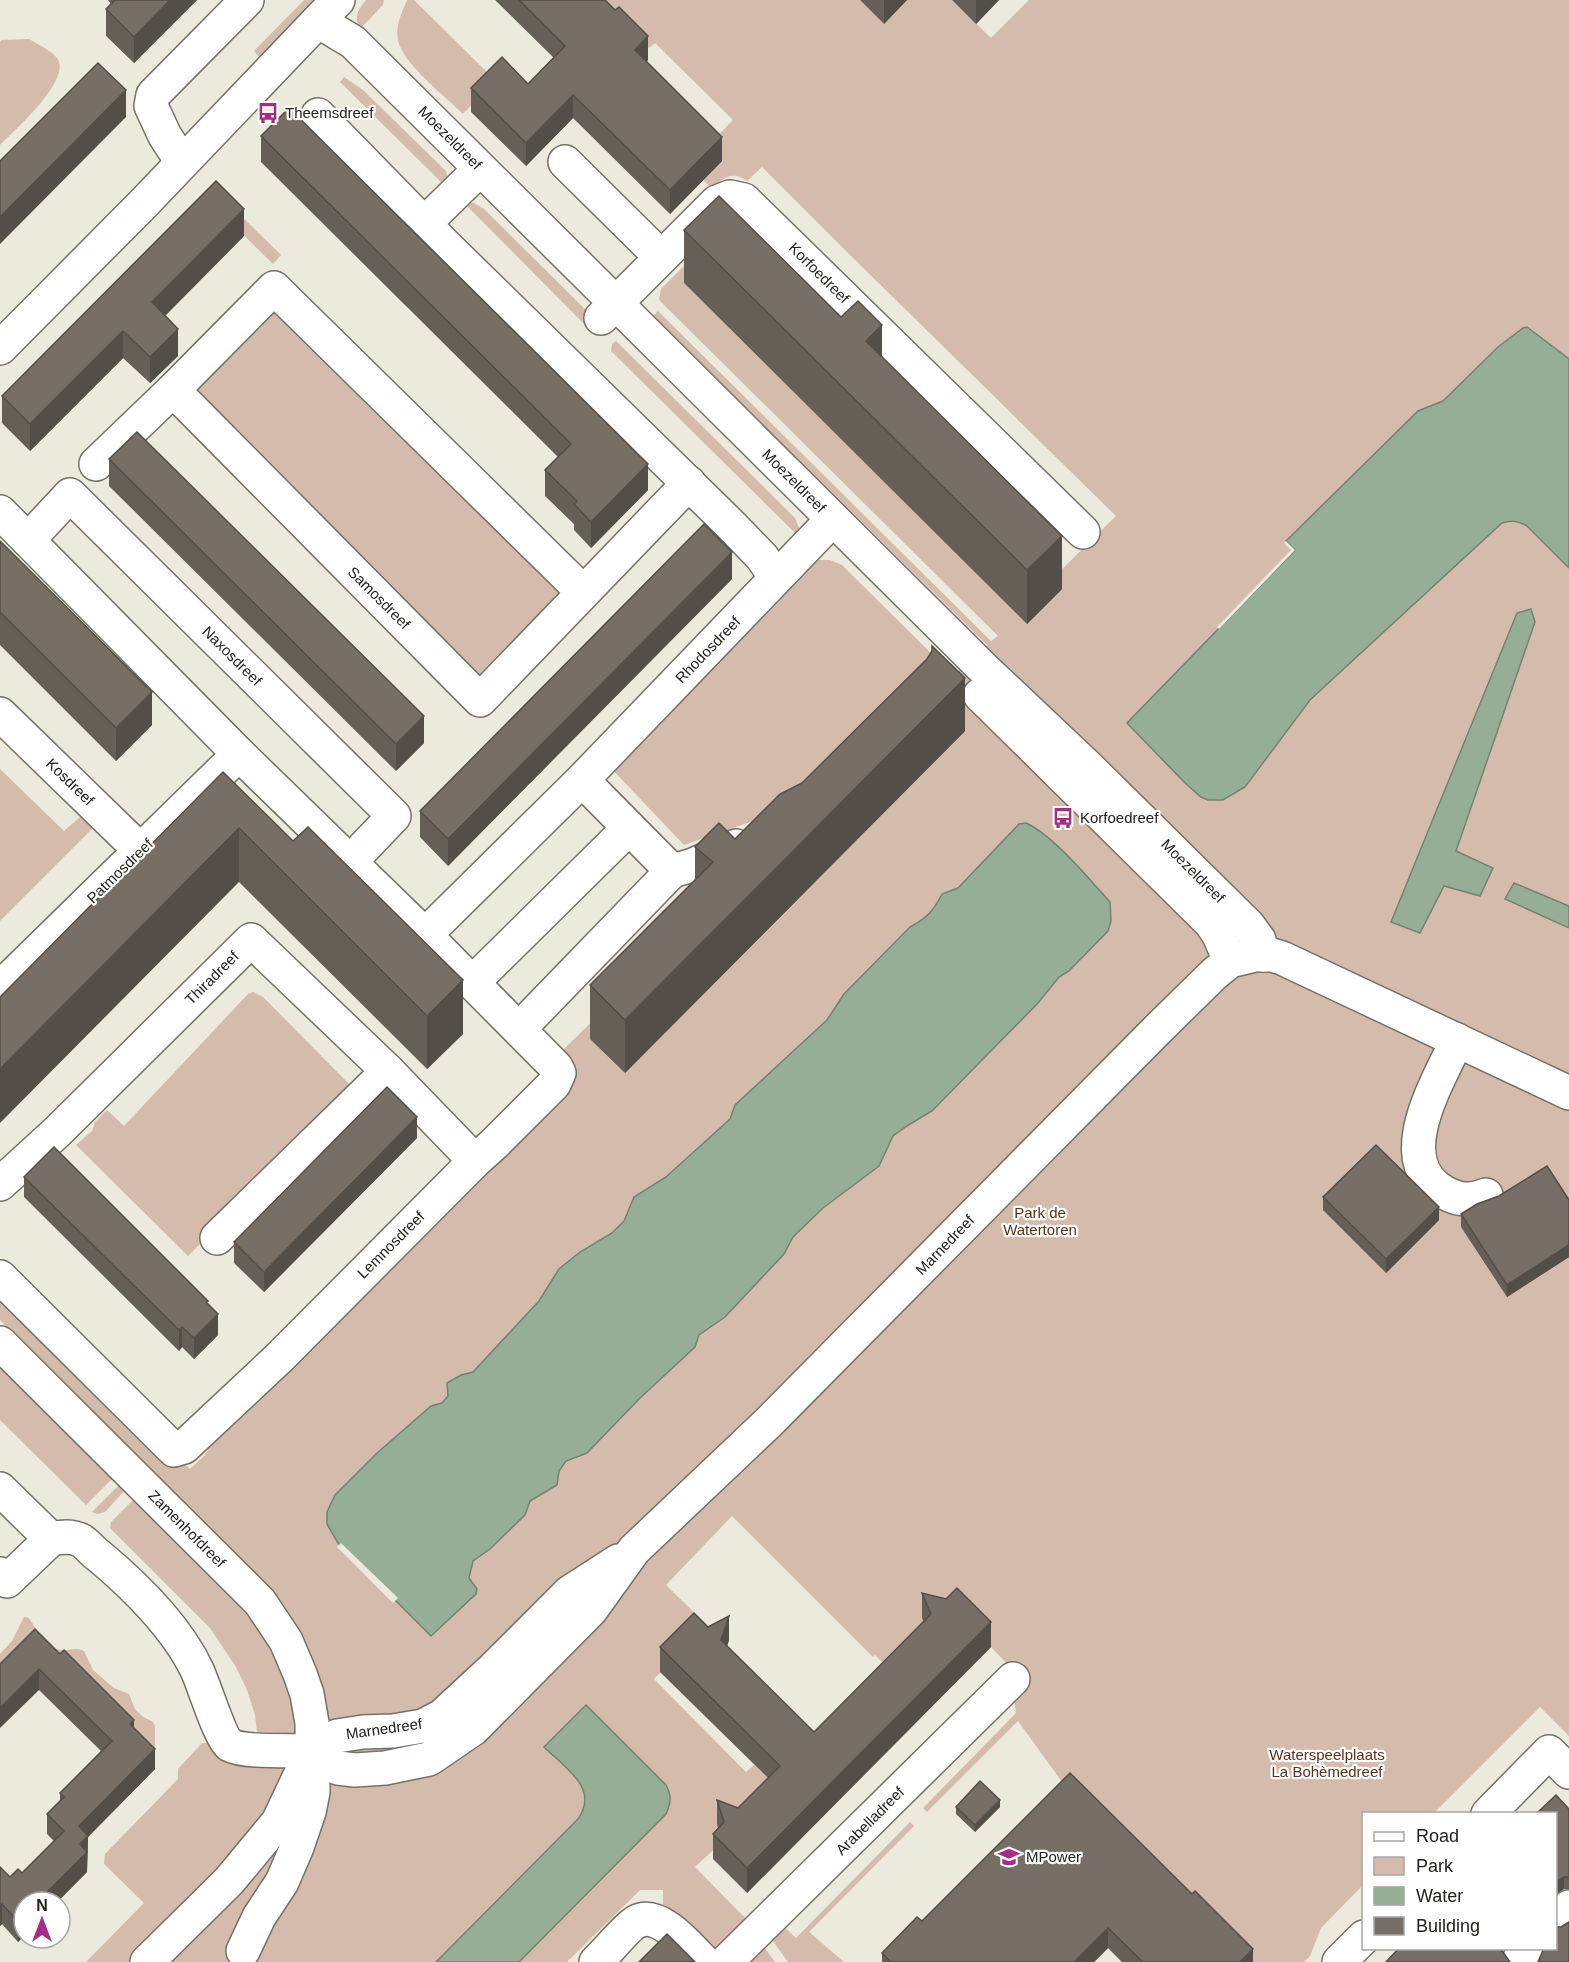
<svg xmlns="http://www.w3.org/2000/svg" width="1569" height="1962" font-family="Helvetica,sans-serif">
<rect width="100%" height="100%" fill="#eceadc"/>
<!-- green -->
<g fill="#d5bbac">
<path d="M304,0H315L259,57L254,51Z"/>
<path d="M366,0H384L383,5L361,28C352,19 359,8 366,0Z"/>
<path d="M407,0H414L495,80L463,114C446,97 402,63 398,40C395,26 402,12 407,0Z"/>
<path d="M599,0H860L884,24L907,0H952L991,38L1029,0H1569V1736L1540,1707L1434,1813L1364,1814L1363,1885L1321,1928L1310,1956L1304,1962H1246L1070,1793L1018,1721L927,1812L923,1808L1016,1713L1013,1692V1670L991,1647L895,1675L875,1655L873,1657L732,1516L666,1585L707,1625L654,1679L746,1772L754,1765L779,1789L695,1867L753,1926L711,1953L663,1905V1890H640L567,1962H86L144,1903L104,1864L105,1854L178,1779V1769L202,1743H215L241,1766L257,1767V1731L255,1715L247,1690L236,1667L210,1628L110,1528L111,1522L156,1477L0,1320V1287L190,1469L204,1456L213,1443L552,1100L560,1053L705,910L624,1073L964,731L788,809L684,845L609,766L814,560H830L842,565L953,675L987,645L653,316L658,311L991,641L998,636L659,300L661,289L725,225L685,284L1027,623L1052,579L1116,516L850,255L762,167L747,181C732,170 723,178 712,189L703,180L708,146L733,120L655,43L649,48Z"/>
<path d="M29,39C36,43 53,52 57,58C73,79 14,131 0,145V42L2,40Z"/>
<path d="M344,77L363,90L446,171L448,179L447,186L440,181L340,82Z"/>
<path d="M224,199L281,255L273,264L216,208Z"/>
<path d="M464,203H474L484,209L604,328L596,336Z"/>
<path d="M273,303L566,596L480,687L189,392Z"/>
<path d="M616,341L795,518L799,528L797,535L611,351L612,344Z"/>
<path d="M0,769L64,831L81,816L93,828L0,921Z"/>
<path d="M253,992L263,997L355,1090L188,1256L76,1145L92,1131L95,1122L107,1110L124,1126L248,994Z"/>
<path d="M0,1364L114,1477L86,1505L0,1420Z"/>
<path d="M121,1483L126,1489L105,1512L97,1514L92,1512Z"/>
<path d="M24,1617L29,1618C39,1632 43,1650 64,1650C72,1650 77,1647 84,1651L93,1670L114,1688L129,1694L135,1709L142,1716L153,1722L155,1726V1768L64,1670L0,1684V1654L12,1641Z"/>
<path d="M910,1822L914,1826L809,1932L844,1962H788L770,1937L782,1925L796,1938Z"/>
<path d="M762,1944L775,1962H745Z"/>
</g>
<!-- water -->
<g fill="#96ad96" stroke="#738371" stroke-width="1.5">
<path d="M1527,327L1569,359V568L1527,526C1518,521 1512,520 1502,523L1310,700L1245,787L1223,800H1208L1201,797L1185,783L1127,723L1295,550L1286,541L1418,411L1443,401L1498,347L1523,328Z"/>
<path d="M1531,609L1535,622L1456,851L1493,868L1480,896L1444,886L1420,933L1391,922L1517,613Z"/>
<path d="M1026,823C1054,836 1088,878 1110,902L1111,921L1108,931L1069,971L1059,977L1038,1003L932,1111L907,1126L893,1136L879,1166L823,1208L793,1237L784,1254L725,1317L699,1335L695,1347L639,1399L587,1453L566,1461L559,1471L557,1485L530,1501L525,1515L490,1549L473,1561L469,1578L477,1589L476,1594L431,1636L338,1543L327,1524V1512L335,1495L376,1454L431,1406L442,1403L448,1396L447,1383L461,1375L473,1372L539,1301L559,1269L580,1252L612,1233L624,1221L634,1197L666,1177L730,1119L735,1105L827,1020L844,994L910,927C926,919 934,910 942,894L958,888L1019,824Z"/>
<path d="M1514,883L1569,906V928L1505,899Z"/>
<path d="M586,1705L666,1785C672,1796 671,1803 666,1814L519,1962H436L578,1819C600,1788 564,1767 544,1747Z"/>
</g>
<!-- pier -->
<g fill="#eceadc">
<path d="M1286,541L1295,550L1219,629L1217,627L1291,550L1284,543Z"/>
<path d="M341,1543L398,1598L393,1603L337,1547Z"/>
</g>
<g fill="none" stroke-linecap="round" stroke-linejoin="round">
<defs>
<g id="minor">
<path d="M318,21L353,42L981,666L1087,766L1248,925L1259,940L1263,955"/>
<path d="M318,115L444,244L731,525L762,557L776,578"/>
<path d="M182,162L165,136L151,106L153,95L247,0"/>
<path d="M565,162L661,257"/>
<path d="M425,223L480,169"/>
<path d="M601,318L717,202L730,197L744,200L1083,532"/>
<path d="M0,348L143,204L338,0"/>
<path d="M96,464L173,390"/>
<path d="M0,512L239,754L425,935L556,1067L559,1073L554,1084L494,1144L475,1161L279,1358L184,1447L174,1450L0,1277"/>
<path d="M28,540L70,495L386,808L394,816L350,862"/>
<path d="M583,592L274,288L173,390L480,700L689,483"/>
<path d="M980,695L1211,923L1219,935L1230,961"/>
<path d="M0,714L141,851"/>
<path d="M582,780L672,871"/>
<path d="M425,935L582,780L833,519"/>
<path d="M473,982L629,828"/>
<path d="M0,988L239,754"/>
<path d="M519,1029L672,871L693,865L736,846"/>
<path d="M1457,1040C1440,1079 1391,1155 1439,1189C1455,1200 1468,1202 1486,1195"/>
<path d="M0,1184L57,1132L251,940L388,1071L475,1161"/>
<path d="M217,1238L388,1071"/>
<path d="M0,1343L260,1602L286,1641L300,1674L307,1694L312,1723L313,1792L309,1812L297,1847L282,1882L259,1917L243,1951"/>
<path d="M0,1489L51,1539C61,1537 72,1535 82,1541C88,1545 93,1552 99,1556C135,1586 177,1628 197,1670C204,1685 220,1738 230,1745C244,1753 293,1750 311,1751"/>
<path d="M0,1574L7,1581L51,1539"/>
<path d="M311,1751L324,1763L338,1768L355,1770L385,1768L429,1759L473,1729L591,1610L634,1550L769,1422L1157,1030L1214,974L1230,961L1255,955H1272L1282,958L1569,1093"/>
<path d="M311,1751L337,1736L363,1732L393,1731L423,1726L442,1716L494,1668L570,1592L618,1561"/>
<path d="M1488,1814L1549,1752L1569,1772"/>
<path d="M1556,1921L1569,1907"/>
<path d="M147,1962L229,1881L278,1822L306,1763"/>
<path d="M596,1962C605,1954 628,1926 636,1922C659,1909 690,1948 704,1962"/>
<path d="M726,1962L1013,1679"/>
<path d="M1339,1962L1364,1937"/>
<path d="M1524,1962L1520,1958L1529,1948"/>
</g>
</defs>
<!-- minor casing -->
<use href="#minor" stroke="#747165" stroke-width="36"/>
<!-- minor -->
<use href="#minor" stroke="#fff" stroke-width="33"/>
</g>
<!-- wall -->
<g fill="#665f57">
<path d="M108,0H197L134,63L106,36V9L111,4Z"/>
<path d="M495,0H605L648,60L646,62L722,161L670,214L573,118L526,166L471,112V88L528,84L554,58Z"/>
<path d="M860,0H907L884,24Z"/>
<path d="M952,0H999L976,24Z"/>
<path d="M261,136L648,490L591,548L574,530V524L545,496V470L558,457L261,162Z"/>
<path d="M684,230L882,357L1062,589L1027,624L684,283Z"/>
<path d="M244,236L165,316L178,356L150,383L123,358L30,451L2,423V396Z"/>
<path d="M109,459L424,743L396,771L109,486Z"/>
<path d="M0,541L152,725L116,761L0,645Z"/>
<path d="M732,579L448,866L420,837V811Z"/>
<path d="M965,731L625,1073L590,1039V985L695,880V847L735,839Z"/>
<path d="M223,772L463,1034L427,1069L239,882Z"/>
<path d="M417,1138L264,1292L234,1263V1242Z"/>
<path d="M24,1177L218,1335L194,1359L182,1347L179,1351L24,1197Z"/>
<path d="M1323,1197L1439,1220L1386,1273L1323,1210Z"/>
<path d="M1569,1200V1257L1507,1297L1461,1227V1214Z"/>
<path d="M922,1593L991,1647L747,1893L713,1859V1834L718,1828L717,1824V1800L738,1808L768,1778L660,1672V1647L729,1640L727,1646L814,1732L924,1622L922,1618Z"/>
<path d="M35,1629L134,1728L155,1769L88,1837L87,1872L18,1942L2,1924L0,1926V1867L10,1877L22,1873L54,1841L47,1834V1814L60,1801V1793L101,1751L39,1690Z"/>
<path d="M1070,1773L1253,1962H1122L1108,1948L1094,1962H882V1953L922,1921Z"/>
<path d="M956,1807H1000L975,1832L956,1814Z"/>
<path d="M1569,1809V1889H1564L1556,1894V1814Z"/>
</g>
<!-- shaded-wall -->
<g fill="#534e47">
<path d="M170,0H197L134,63V37Z"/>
<path d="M884,0H907L884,24Z"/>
<path d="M976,0H999L976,24Z"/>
<path d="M648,36V60L635,74V50Z"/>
<path d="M126,90V117L0,244V217Z"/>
<path d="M573,95V118L526,166V143Z"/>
<path d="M722,137V161L670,214V190Z"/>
<path d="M244,209V236L152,329V302Z"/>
<path d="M882,325V378L866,341Z"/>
<path d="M178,329V356L150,383V357Z"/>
<path d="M123,331V358L30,451V424Z"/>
<path d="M648,464V490L591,548V522Z"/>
<path d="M1062,536V589L1027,624V570Z"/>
<path d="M732,552V579L448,866V839Z"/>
<path d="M965,678V731L625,1073V1020Z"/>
<path d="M152,692V725L116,761V728Z"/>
<path d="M424,716V743L396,771V744Z"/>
<path d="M239,828V882L0,1123V1069Z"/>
<path d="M463,980V1034L427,1069V1016Z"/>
<path d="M417,1117V1138L264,1292V1272Z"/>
<path d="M1439,1207V1220L1386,1273V1259Z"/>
<path d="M1569,1245V1257L1507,1297V1285Z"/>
<path d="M218,1314V1335L194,1359V1338Z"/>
<path d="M182,1327V1347L179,1351V1330Z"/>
<path d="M729,1616V1640L721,1665V1640Z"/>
<path d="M991,1622V1647L747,1893V1868Z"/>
<path d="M39,1669V1690L0,1728V1708Z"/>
<path d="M134,1720V1740L130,1724Z"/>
<path d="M155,1749V1769L88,1837L87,1872L57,1902H37L79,1826Z"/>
<path d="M1000,1800V1807L975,1832V1825Z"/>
<path d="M1564,1877V1889L1556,1894V1882Z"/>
<path d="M2,1904V1924L0,1926V1906Z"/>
<path d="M24,1916V1936L18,1942V1921Z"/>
<path d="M1108,1928V1948L1094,1962H1074Z"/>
<path d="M1253,1949V1962H1240Z"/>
</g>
<!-- building -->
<g fill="#776f65" stroke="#534e47" stroke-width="1.5">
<path d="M115,0H170L134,37L106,9Z"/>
<path d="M519,0H605L615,10L619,7L648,36L635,50L722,137L670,190L573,95L526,143L471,88L502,57L528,84L565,46Z"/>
<path d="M98,63L126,90L0,217V161Z"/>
<path d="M289,108L648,464L591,522L574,504L577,501L545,470L571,444L261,136Z"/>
<path d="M216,181L244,209L152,302L178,329L150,357L123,331L30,424L2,396Z"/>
<path d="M719,196L841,317L858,301L882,325L866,341L1062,536L1027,570L684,230Z"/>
<path d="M137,432L424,716L396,744L109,459Z"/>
<path d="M704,524L732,552L448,839L420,811Z"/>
<path d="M0,541L152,692L116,728L0,612Z"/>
<path d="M932,646L965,678L625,1020L590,985L713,862L695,847L719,823L735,839L780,794L802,783L927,659L932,651Z"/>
<path d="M223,772L293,841L308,827L463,980L427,1016L239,828L0,1069V997Z"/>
<path d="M387,1087L417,1117L264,1272L234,1242Z"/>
<path d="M1376,1145L1439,1207L1386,1259L1323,1197Z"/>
<path d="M54,1147L208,1301L206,1302L218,1314L194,1338L182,1327L179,1330L24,1177Z"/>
<path d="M1547,1166L1569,1200V1245L1507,1285L1461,1214L1477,1204L1499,1196Z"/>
<path d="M957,1588L991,1622L747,1868L713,1834L724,1822L717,1800L738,1808L780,1766L660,1647L694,1613L708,1627L729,1616L721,1640L814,1732L931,1614L922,1593L946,1599Z"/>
<path d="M35,1629L60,1654L64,1650L134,1720L130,1724L155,1749L79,1826L88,1836L80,1844L87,1852L37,1902H24V1916L18,1921L2,1904L0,1906V1867L10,1877L18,1869L22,1873L64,1831L47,1814L64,1797L60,1793L112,1741L39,1669L0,1708V1664Z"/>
<path d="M1070,1773L1192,1894L1195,1891L1253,1949L1240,1962H1143L1108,1928L1074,1962H891L882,1953L917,1917L922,1921Z"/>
<path d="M980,1781L1000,1800L975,1825L956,1807Z"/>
<path d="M1556,1795L1569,1809V1877H1564L1556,1882V1814H1536Z"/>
<path d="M1569,1922V1962H1538L1544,1948H1556V1927H1561Z"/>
<path d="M667,1934L695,1962H639Z"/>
<path d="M1399,1948H1502V1951L1510,1962H1386Z"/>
</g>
<!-- icons -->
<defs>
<symbol id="bus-bare" viewBox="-9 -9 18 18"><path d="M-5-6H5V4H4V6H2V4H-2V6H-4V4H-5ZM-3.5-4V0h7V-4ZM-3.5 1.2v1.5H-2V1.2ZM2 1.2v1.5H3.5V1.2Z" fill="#a42e86" stroke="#fff" stroke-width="2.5" paint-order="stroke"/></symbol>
<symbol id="school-bare" viewBox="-9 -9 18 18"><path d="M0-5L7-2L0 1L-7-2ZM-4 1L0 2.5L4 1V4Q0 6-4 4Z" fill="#a42e86" stroke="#fff" stroke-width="2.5" paint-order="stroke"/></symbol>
</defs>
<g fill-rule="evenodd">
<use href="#bus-bare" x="253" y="98" width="30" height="30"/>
<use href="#bus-bare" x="1048" y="803" width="30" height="30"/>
<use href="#school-bare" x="994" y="1842" width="30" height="30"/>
</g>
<g text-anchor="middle" stroke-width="4.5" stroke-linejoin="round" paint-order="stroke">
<!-- poi labels -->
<g font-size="15" fill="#22211c" stroke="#fff" text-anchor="start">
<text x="285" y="118">Theemsdreef</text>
<text x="1080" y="823">Korfoedreef</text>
<text x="1026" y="1862">MPower</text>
</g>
<!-- street labels -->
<g font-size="15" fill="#22211c" stroke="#fff">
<text transform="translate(450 138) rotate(45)" y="5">Moezeldreef</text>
<text transform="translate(819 273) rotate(45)" y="5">Korfoedreef</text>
<text transform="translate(794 481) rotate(45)" y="5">Moezeldreef</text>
<text transform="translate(379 598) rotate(45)" y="5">Samosdreef</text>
<text transform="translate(708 650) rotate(-46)" y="5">Rhodosdreef</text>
<text transform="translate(232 656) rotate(45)" y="5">Naxosdreef</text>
<text transform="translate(70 782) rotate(44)" y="5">Kosdreef</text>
<text transform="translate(120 871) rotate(-44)" y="5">Patmosdreef</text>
<text transform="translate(1193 871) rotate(45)" y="5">Moezeldreef</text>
<text transform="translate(212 978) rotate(-45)" y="5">Thiradreef</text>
<text transform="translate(391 1245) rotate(-45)" y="5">Lemnosdreef</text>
<text transform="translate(945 1245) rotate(-46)" y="5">Marnedreef</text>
<text transform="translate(187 1529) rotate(45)" y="5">Zamenhofdreef</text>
<text transform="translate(384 1729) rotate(-8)" y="5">Marnedreef</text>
<text transform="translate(870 1821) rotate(-45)" y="5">Arabelladreef</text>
</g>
<!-- park labels -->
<g font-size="15" fill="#5c3218" stroke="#fff">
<text x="1040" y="1218">Park de<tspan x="1040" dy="17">Watertoren</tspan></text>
<text x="1327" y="1760">Waterspeelplaats<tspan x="1327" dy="17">La Bohèmedreef</tspan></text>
</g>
</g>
<!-- legend -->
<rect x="1362" y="1812" width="195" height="138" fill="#ffffff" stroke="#a7a6a4" stroke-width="1.5"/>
<rect x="1374" y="1832" width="30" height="9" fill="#ffffff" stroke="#a7a6a4" stroke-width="1.5"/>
<text x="1416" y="1842" font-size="18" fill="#22211c">Road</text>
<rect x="1374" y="1857" width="30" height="18" fill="#d5bbac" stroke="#a7a6a4" stroke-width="1.5"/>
<text x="1416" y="1872" font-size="18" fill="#22211c">Park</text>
<rect x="1374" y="1887" width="30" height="18" fill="#96ad96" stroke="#a7a6a4" stroke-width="1.5"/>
<text x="1416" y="1902" font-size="18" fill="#22211c">Water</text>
<rect x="1374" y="1917" width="30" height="18" fill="#776f65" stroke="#a7a6a4" stroke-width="1.5"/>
<text x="1416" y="1932" font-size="18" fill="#22211c">Building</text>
<!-- north arrow -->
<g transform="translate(42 1920)"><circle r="28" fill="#ffffff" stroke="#a7a6a4" stroke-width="1.5"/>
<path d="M0-4.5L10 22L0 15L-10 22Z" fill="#a42e86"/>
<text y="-9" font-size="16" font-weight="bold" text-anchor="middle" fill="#22211c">N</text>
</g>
</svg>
